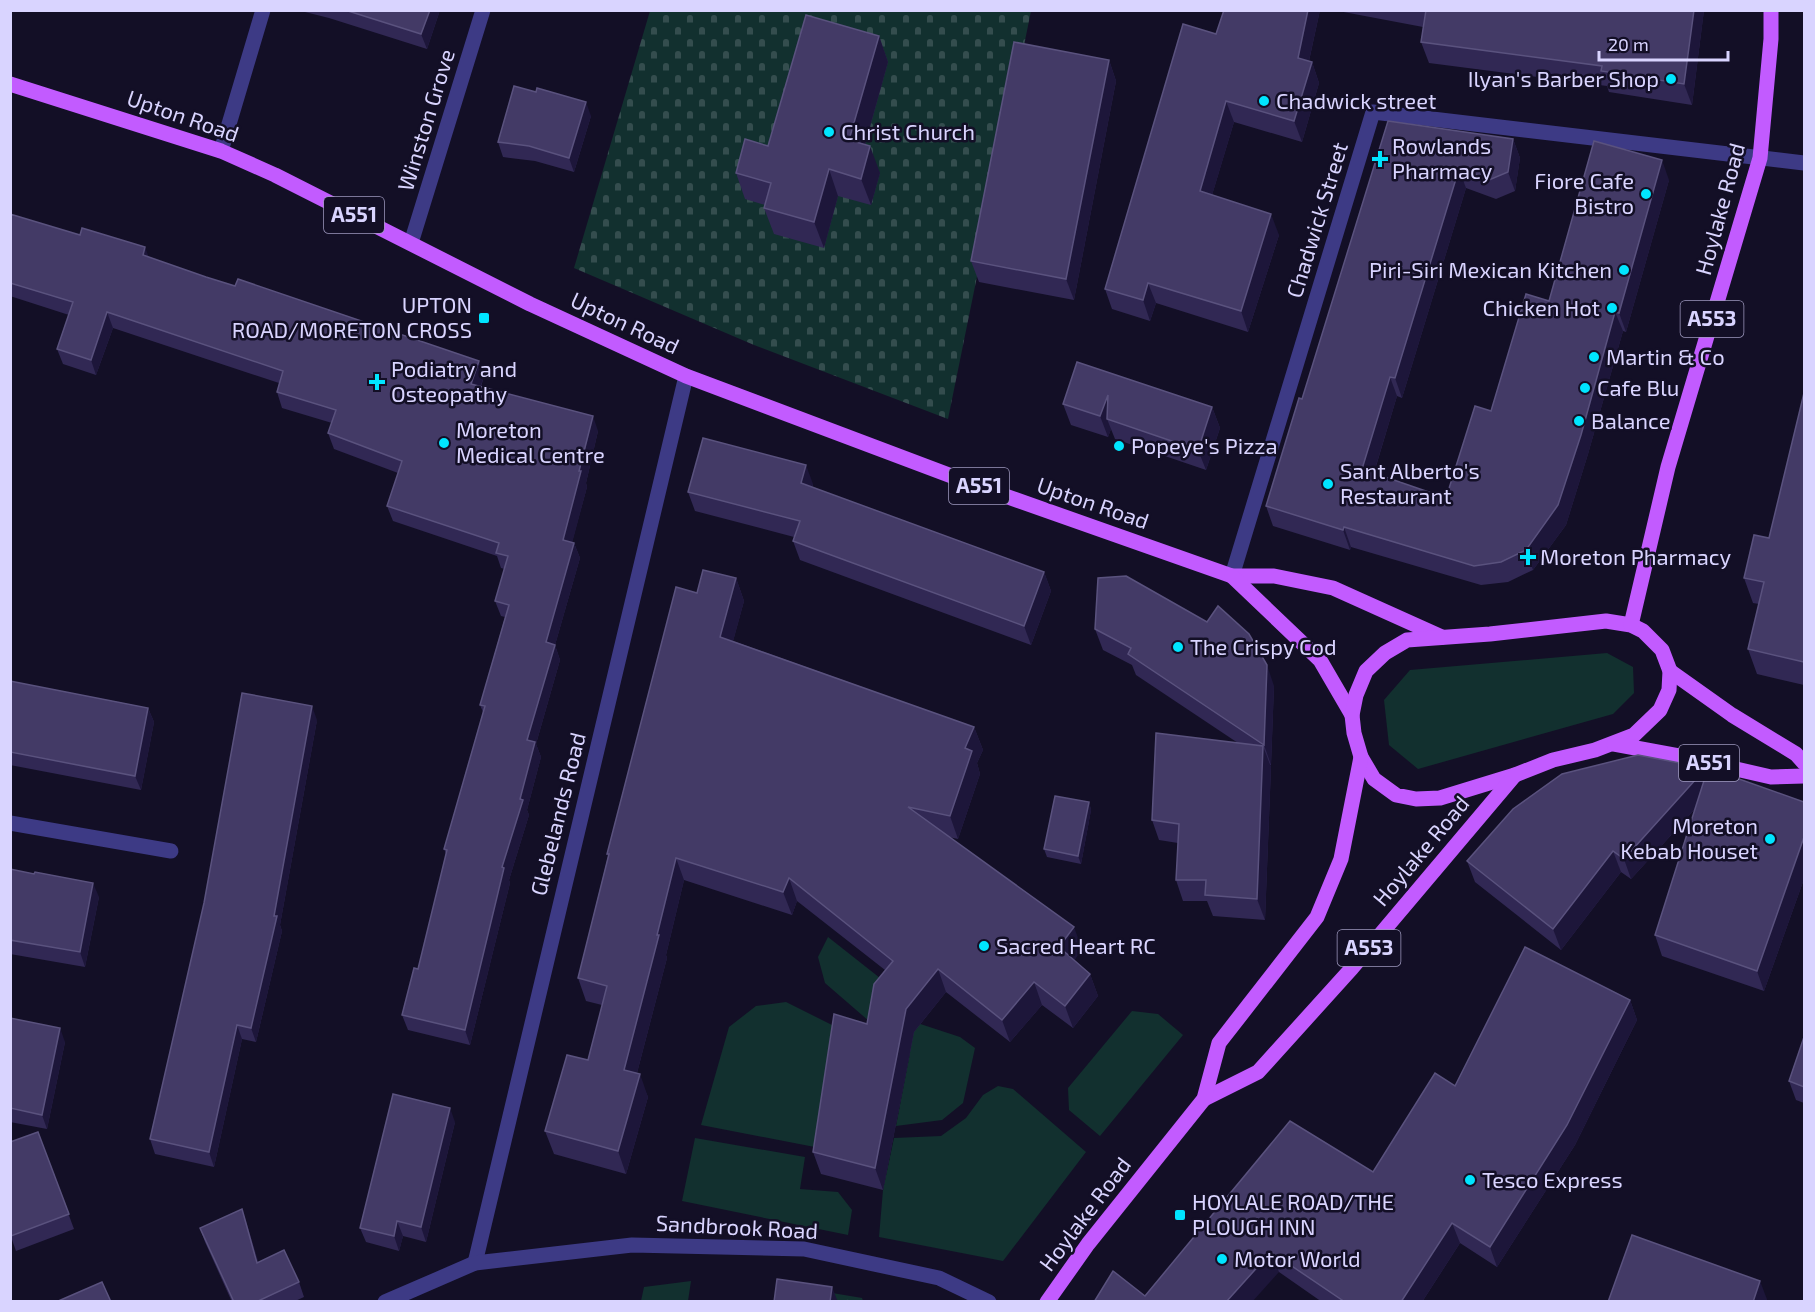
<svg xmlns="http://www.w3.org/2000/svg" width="1815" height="1312" font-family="'Exo 2',sans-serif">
<defs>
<pattern id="forest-crowns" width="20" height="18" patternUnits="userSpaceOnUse" patternTransform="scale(1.5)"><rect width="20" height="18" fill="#12302f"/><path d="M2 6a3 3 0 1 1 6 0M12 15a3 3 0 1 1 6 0" fill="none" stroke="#344d4e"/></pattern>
<pattern id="cemetery-stones" width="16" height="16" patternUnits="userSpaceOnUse" patternTransform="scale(1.5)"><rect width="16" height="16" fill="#12302f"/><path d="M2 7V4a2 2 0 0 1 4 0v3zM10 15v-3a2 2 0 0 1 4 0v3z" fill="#344d4e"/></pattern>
</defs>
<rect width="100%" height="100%" fill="#130f26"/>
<!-- green -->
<g fill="#12302f">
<path d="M1607,653L1633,667L1634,693L1613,714L1418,769L1389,745L1384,700L1410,670Z"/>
<path d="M828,937L899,993L877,1028L825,983L818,957Z"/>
<path d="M786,1002L846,1032L825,1149L701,1125L729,1027L756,1006Z"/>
<path d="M1132,1011L1158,1014L1183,1035L1100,1136L1069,1110L1068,1088Z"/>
<path d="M896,1016L960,1037L975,1048L963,1103L942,1120L896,1126L910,1053Z"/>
<path d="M998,1086L1013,1089L1086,1152L1003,1261L879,1237L883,1190L894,1138L941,1136L966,1118L983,1095Z"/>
<path d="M695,1138L805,1157L800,1189L838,1192L852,1210L848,1235L682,1201Z"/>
<path d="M691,1281L688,1301H641L644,1287Z"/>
</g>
<!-- forest -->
<path fill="url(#forest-crowns)" d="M802,1288L862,1298L863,1301L801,1302Z"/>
<!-- cemetery -->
<path fill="url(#cemetery-stones)" d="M650,11H1031L948,419L754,345L574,268Z"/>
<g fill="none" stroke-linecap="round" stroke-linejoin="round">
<!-- minor -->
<g stroke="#3d3a85" stroke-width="15">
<path d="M221,151L263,10"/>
<path d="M411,243L483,10"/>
<path d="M1232,576L1373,112L1804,163"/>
<path d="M10,823L171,851"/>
<path d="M475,1263L686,376"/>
<path d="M385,1302L475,1263L632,1245L804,1249L939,1278L989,1302"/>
</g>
<!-- primary -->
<g stroke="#c25bff" stroke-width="15">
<path d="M10,84L221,151L275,175L530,304L686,376L994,492L1232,576H1274L1333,588L1442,637"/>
<path d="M1232,576L1320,660L1352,715"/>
<path d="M1606,621L1631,625L1643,631L1662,650L1670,671L1669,690L1660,710L1634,735L1595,750L1553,760L1515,775L1440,798L1416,799L1396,795L1374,779L1361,757L1354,733L1352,715L1356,695L1366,671L1385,653L1407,640L1490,634Z"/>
<path d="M1631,625L1668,467L1760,158L1771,39V10"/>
<path d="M1670,671L1732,715L1796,754L1804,763"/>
<path d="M1614,744L1679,756L1771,777L1804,776"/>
<path d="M1204,1099L1258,1072L1352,968L1515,775"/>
<path d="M1047,1302L1088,1244L1204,1099L1219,1043L1317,917L1341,859L1361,757"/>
</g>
</g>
<!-- wall -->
<g fill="#312854">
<path d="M297,10H440L427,49L329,18Z"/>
<path d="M1224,10H1320L1309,61L1312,62L1319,83L1302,142L1234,122L1212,195L1279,235L1248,332L1156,303L1150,321L1112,309L1105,289L1216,34Z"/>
<path d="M1333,10H1704L1692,105L1609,92L1607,86L1429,63L1421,42L1423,27Z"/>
<path d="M879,36L888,62L865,145L880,173L871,205L838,196L824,248L774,234L764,208L765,205L745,199L736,173L768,146Z"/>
<path d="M1109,60L1116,81L1074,300L979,282L971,261Z"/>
<path d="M536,92L591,116L574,172L535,161L503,157L498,142Z"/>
<path d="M1388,121L1513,139L1520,158L1515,191L1496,199L1466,188L1402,398L1397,396L1374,473L1446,498L1549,301L1669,180L1626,332L1623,331L1588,454L1566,525L1533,570L1508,582L1481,585L1351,547L1350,550L1273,526L1266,506L1302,399Z"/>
<path d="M10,214L149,257L484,376L481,387L598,431L586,483L587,487L572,542L574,543L580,558L555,645L560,660L536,744L541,757L527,810L529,815L509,880L510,883L470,1045L408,1030L402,1015L418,969L446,854L444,849L483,712L480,705L505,617L501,616L495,601L505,569L501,568L497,556L393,521L387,506L398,473L334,449L328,433L332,423L282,408L277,392L279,383L113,328L96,375L63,364L57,349L69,315L10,296Z"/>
<path d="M1804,393V685L1757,674L1748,649L1759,604L1753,603L1744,578L1769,538Z"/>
<path d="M1063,404L1212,407L1220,428L1206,470L1115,439L1111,429L1108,437L1071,425Z"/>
<path d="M813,484L812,488L1044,572L1051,591L1031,645L800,560L793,541L794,537L695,511L688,492Z"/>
<path d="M736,578L744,601L733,641L974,727L983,750L977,763L980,774L958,839L949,837L1082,949L1074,960L1090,974L1098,996L1073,1028L1042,1005L1010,1042L946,992L914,1032L883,1190L821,1174L813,1152L867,1024L885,970L797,901L792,915L684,880L666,955L667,958L637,1073L648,1097L626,1174L554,1154L545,1131L588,1060L602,1005L586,1001L578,978L608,856L607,854L697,593Z"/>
<path d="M1095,629L1274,686L1271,765H1270L1271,767L1265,920L1213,916L1207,901H1183L1176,880L1178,843L1159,840L1152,820L1238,743L1136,675L1132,665L1103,650Z"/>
<path d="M10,681L148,708L154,722L141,790L10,765Z"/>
<path d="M317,720L280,925L282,931L256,1042L242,1039L214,1167L155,1154L150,1139Z"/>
<path d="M1706,768L1708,771L1804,802V879L1764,991L1662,956L1655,935L1695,809L1631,879L1621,872L1561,950L1475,882L1467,861Z"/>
<path d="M1089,802L1091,810L1081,864L1047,857L1044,849Z"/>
<path d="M10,869L99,897L85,967L10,954Z"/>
<path d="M1630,1000L1637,1020L1575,1145L1497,1267L1460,1243L1422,1302H1322L1279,1272L1145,1296L1373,1172L1455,1086Z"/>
<path d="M10,1018L65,1042L47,1129L10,1122Z"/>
<path d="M1804,1037V1103L1796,1100L1789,1081Z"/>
<path d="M455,1122L426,1242L403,1236L399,1251L366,1242L360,1228Z"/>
<path d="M38,1132L74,1229L16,1251L10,1234Z"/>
<path d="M242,1209L258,1262L299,1282L304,1297L293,1302H232L205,1242L200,1228Z"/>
</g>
<!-- shaded-wall -->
<g fill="#1d163a">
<path d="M430,10H440L427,49L421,34Z"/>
<path d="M1308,10H1320L1305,79L1298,58Z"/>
<path d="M1694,10H1704L1692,105L1684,84Z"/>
<path d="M879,36L888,62L859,166L849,140Z"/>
<path d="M1109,60L1116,81L1074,300L1066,279Z"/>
<path d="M1312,62L1319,83L1302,142L1294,121Z"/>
<path d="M1226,101L1234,122L1207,212L1200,191Z"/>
<path d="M586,102L591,116L574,172L569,158Z"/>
<path d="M1513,139L1520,158L1515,191L1508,172Z"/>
<path d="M870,146L880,173L871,205L861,179Z"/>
<path d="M1662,160L1669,180L1626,332L1619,313Z"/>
<path d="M829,169L838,196L824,248L814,222Z"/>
<path d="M1459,169L1466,188L1402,398L1395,378Z"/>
<path d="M1271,214L1279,235L1248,332L1241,311Z"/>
<path d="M145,247L151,263L143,255Z"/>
<path d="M1148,283L1156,303L1150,321L1143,300Z"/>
<path d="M107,312L113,328L96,375L91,360Z"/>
<path d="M1615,312L1623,331L1588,454L1566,525L1533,570L1526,550Z"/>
<path d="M479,361L484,376L476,400L471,384Z"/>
<path d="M1390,377L1397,396L1369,489L1362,469Z"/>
<path d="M1108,395L1107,419L1111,429L1108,437L1100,416Z"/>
<path d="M1212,407L1220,428L1206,470L1198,450Z"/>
<path d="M593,416L598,431L586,483L587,487L569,555L563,540Z"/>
<path d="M806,465L813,484L808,502L801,483Z"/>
<path d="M1344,527L1351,547L1350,550L1343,530Z"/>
<path d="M574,543L580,558L555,645L560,660L536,744L541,757L527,810L529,815L509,880L510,883L470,1045L465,1030L502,867L546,642Z"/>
<path d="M1044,572L1051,591L1031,645L1024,626Z"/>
<path d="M736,578L744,601L728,660L720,637Z"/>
<path d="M1267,665L1274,686L1271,765L1264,745Z"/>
<path d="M312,706L317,720L280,925L282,931L256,1042L251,1028L274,916Z"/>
<path d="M148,708L154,722L141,790L135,776Z"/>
<path d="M974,727L983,750L977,763L980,774L958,839L950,816L965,748Z"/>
<path d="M1263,746L1271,767L1265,920L1257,899Z"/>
<path d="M1706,768L1714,788L1631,879L1624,859Z"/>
<path d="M1089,802L1091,810L1081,864L1078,856Z"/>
<path d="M1804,837V879L1764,991L1757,971Z"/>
<path d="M1613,851L1621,872L1561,950L1553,929Z"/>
<path d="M676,858L684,880L666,955L667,958L632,1092L624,1070Z"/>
<path d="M789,878L797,901L792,915L783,892Z"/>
<path d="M93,883L99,897L85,967L80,952Z"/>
<path d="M1074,927L1082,949L1068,970L1059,947Z"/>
<path d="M938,969L946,992L914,1032L883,1190L875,1168L906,1009Z"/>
<path d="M1090,974L1098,996L1073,1028L1065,1006Z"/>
<path d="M1034,982L1042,1005L1010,1042L1002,1020Z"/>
<path d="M1630,1000L1637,1020L1575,1145L1497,1267L1490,1247Z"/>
<path d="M237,1025L242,1039L214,1167L209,1152Z"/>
<path d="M60,1028L65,1042L47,1129L42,1115Z"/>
<path d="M640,1074L648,1097L626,1174L618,1151Z"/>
<path d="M450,1108L455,1122L426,1242L421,1227Z"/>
<path d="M242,1209L247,1224L263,1277L257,1263Z"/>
<path d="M397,1221L403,1236L399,1251L394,1236Z"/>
<path d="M1452,1223L1460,1243L1422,1302H1401Z"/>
<path d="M1271,1252L1279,1272L1252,1302H1226Z"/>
<path d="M1760,1281L1768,1302H1753Z"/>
<path d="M832,1287L838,1302H830Z"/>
</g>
<!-- building -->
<g fill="#433a66" stroke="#5a527e" stroke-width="1.5">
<path d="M345,10H430L421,34Z"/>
<path d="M1224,10H1308L1298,58L1312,62L1294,121L1226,101L1200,191L1271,214L1241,311L1148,283L1143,300L1105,289L1183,24L1216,34Z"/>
<path d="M1426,10H1694L1684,84L1601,71L1602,66L1421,42Z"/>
<path d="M806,15L879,36L849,140L870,146L861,179L829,169L814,222L764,208L771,183L736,173L745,139L768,146Z"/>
<path d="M1014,42L1109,60L1066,279L971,261Z"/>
<path d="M514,86L536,92L537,88L586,102L569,158L529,146L498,142Z"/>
<path d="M1388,121L1513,139L1508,172L1489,180L1459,169L1395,378L1390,377L1362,469L1446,498L1475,406L1491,411L1526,294L1549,301L1594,141L1662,160L1619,313L1615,312L1581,435L1558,505L1526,550L1501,562L1474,566L1344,527L1343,530L1266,506L1299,398L1302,399Z"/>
<path d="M10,214L80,235L82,228L145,247L143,255L206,277L235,286L238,279L479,361L471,384L593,416L579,471H581L563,540L574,543L546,642L555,645L527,740L535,742L520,799L523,800L502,867L504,868L465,1030L402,1015L414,968L418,969L447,850L444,849L485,706L480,705L509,605L495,601L508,556L496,553L499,543L387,506L402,461L328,433L336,410L277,392L283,371L107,312L91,360L57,349L73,302L10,283Z"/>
<path d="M1077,362L1212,407L1198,450L1107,419L1108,395L1100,416L1063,404Z"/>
<path d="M1804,393V662L1748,649L1764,582L1744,578L1754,535L1769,538Z"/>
<path d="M703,438L806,465L801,483L1044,572L1024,626L793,541L800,521L688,492Z"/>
<path d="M703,570L736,578L720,637L974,727L965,748L972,751L950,816L908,807L1074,927L1059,947L1090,974L1065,1006L1034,982L1002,1020L938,969L906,1009L875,1168L813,1152L834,1014L867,1024L874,984L893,961L789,878L783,892L676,858L657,935H659L624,1070L640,1074L618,1151L545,1131L567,1055L588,1060L607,986L578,978L609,854H607L676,587L697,593Z"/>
<path d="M1126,576L1207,622L1218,606L1249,634L1267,665L1264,745L1128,654L1131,648L1095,629L1098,578Z"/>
<path d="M10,681L148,708L135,776L10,752Z"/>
<path d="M242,693L312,706L274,916H277L251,1028L237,1025L209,1152L150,1139L204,903Z"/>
<path d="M1156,733L1263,746L1257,899L1205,895L1206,880H1176L1179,824L1152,820Z"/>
<path d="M1638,755L1706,768L1624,859L1613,851L1553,929L1467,861L1513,809L1562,774Z"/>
<path d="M1708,768L1804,802V837L1757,971L1655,935Z"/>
<path d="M1055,796L1089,802L1078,856L1044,849Z"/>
<path d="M10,869L34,874L35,872L93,883L80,952L10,940Z"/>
<path d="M1525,947L1630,1000L1567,1125L1490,1247L1452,1223L1401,1302H1345L1271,1252L1226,1302H1094L1113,1271L1145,1296L1290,1121L1373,1172L1435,1073L1455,1086Z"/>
<path d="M10,1018L60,1028L42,1115L10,1108Z"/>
<path d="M1804,1037V1087L1789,1081Z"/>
<path d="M393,1094L450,1108L421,1227L397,1221L394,1236L360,1228Z"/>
<path d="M38,1132L69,1214L11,1236L10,1142Z"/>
<path d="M242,1209L257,1263L284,1250L299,1282L256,1302H234L200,1228Z"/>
<path d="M1632,1235L1760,1281L1753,1302H1608Z"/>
<path d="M777,1279L832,1287L830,1302H774Z"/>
<path d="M102,1282L111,1302H56Z"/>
</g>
<!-- markers -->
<g fill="#00e5ff" stroke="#130f26" stroke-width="2">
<circle cx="1671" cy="79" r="6"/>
<circle cx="1264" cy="101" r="6"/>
<circle cx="829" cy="132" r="6"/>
<path d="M1377 150h6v6h6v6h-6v6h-6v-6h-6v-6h6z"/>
<circle cx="1646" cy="194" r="6"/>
<circle cx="1624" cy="270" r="6"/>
<circle cx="1612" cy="308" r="6"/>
<rect x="478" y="312" width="12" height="12" rx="3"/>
<circle cx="1594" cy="357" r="6"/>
<path d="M374 373h6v6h6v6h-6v6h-6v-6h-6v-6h6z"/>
<circle cx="1585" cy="388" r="6"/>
<circle cx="1579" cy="421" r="6"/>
<circle cx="444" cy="443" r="6"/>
<circle cx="1119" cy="446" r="6"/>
<circle cx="1328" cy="484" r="6"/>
<path d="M1525 548h6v6h6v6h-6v6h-6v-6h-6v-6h6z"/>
<circle cx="1178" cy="647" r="6"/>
<circle cx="1770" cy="839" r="6"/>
<circle cx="984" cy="946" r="6"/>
<circle cx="1470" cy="1180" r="6"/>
<rect x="1174" y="1209" width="12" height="12" rx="3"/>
<circle cx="1222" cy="1259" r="6"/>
</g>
<g text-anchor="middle" stroke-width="5" stroke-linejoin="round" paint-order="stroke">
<!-- shield labels -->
<g fill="#130f26" stroke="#9e99be" stroke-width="1.5">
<rect x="324" y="197" width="60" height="36" rx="4.5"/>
<rect x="1680.5" y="301" width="63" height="36" rx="4.5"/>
<rect x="949" y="468" width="60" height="36" rx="4.5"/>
<rect x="1679" y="745" width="60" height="36" rx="4.5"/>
<rect x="1337.5" y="930" width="63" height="36" rx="4.5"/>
</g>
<g font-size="21" font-weight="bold" fill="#d9d4ff">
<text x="354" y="222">A551</text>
<text x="1712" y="326">A553</text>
<text x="979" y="493">A551</text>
<text x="1709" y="770">A551</text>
<text x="1369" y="955">A553</text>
</g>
<!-- poi labels -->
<g font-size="22" fill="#d9d4ff" stroke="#130f26" text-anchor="start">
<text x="1659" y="87" text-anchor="end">Ilyan's Barber Shop</text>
<text x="1276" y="109">Chadwick street</text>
<text x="841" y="140">Christ Church</text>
<text x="1392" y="154">Rowlands<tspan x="1392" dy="25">Pharmacy</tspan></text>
<text x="1634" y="189" text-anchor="end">Fiore Cafe<tspan x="1634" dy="25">Bistro</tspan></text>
<text x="1612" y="278" text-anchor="end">Piri-Siri Mexican Kitchen</text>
<text x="472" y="313" text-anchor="end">UPTON<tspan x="472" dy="25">ROAD/MORETON CROSS</tspan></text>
<text x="1600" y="316" text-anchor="end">Chicken Hot</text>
<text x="1606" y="365">Martin &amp; Co</text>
<text x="391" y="377">Podiatry and<tspan x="391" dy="25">Osteopathy</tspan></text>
<text x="1597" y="396">Cafe Blu</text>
<text x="1591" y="429">Balance</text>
<text x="456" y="438">Moreton<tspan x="456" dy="25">Medical Centre</tspan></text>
<text x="1131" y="454">Popeye's Pizza</text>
<text x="1340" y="479">Sant Alberto's<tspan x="1340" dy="25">Restaurant</tspan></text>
<text x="1540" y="565">Moreton Pharmacy</text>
<text x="1190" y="655">The Crispy Cod</text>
<text x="1758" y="834" text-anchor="end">Moreton<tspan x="1758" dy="25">Kebab Houset</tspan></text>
<text x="996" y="954">Sacred Heart RC</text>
<text x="1482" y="1188">Tesco Express</text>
<text x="1192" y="1210">HOYLALE ROAD/THE<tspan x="1192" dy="25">PLOUGH INN</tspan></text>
<text x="1234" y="1267">Motor World</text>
</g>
<!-- street labels -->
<g font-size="22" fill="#d9d4ff" stroke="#130f26">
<text transform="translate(183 116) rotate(19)" y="8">Upton Road</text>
<text transform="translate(426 120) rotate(-73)" y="8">Winston Grove</text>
<text transform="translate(1720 209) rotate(-75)" y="8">Hoylake Road</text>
<text transform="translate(1317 220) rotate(-73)" y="8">Chadwick Street</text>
<text transform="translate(625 323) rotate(25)" y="8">Upton Road</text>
<text transform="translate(1093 503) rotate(19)" y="8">Upton Road</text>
<text transform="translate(558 814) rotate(-76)" y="8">Glebelands Road</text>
<text transform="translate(1421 851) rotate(-50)" y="8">Hoylake Road</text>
<text transform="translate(1085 1214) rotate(-53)" y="8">Hoylake Road</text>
<text transform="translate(737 1227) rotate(3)" y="8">Sandbrook Road</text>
</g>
</g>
<!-- border -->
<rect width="1815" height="1312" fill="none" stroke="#d9d4ff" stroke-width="24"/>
<!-- scale -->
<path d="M1599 51v9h129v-9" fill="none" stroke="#d9d4ff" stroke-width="3"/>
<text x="1608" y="51" font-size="18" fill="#d9d4ff" stroke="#130f26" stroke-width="4.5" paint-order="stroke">20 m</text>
</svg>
